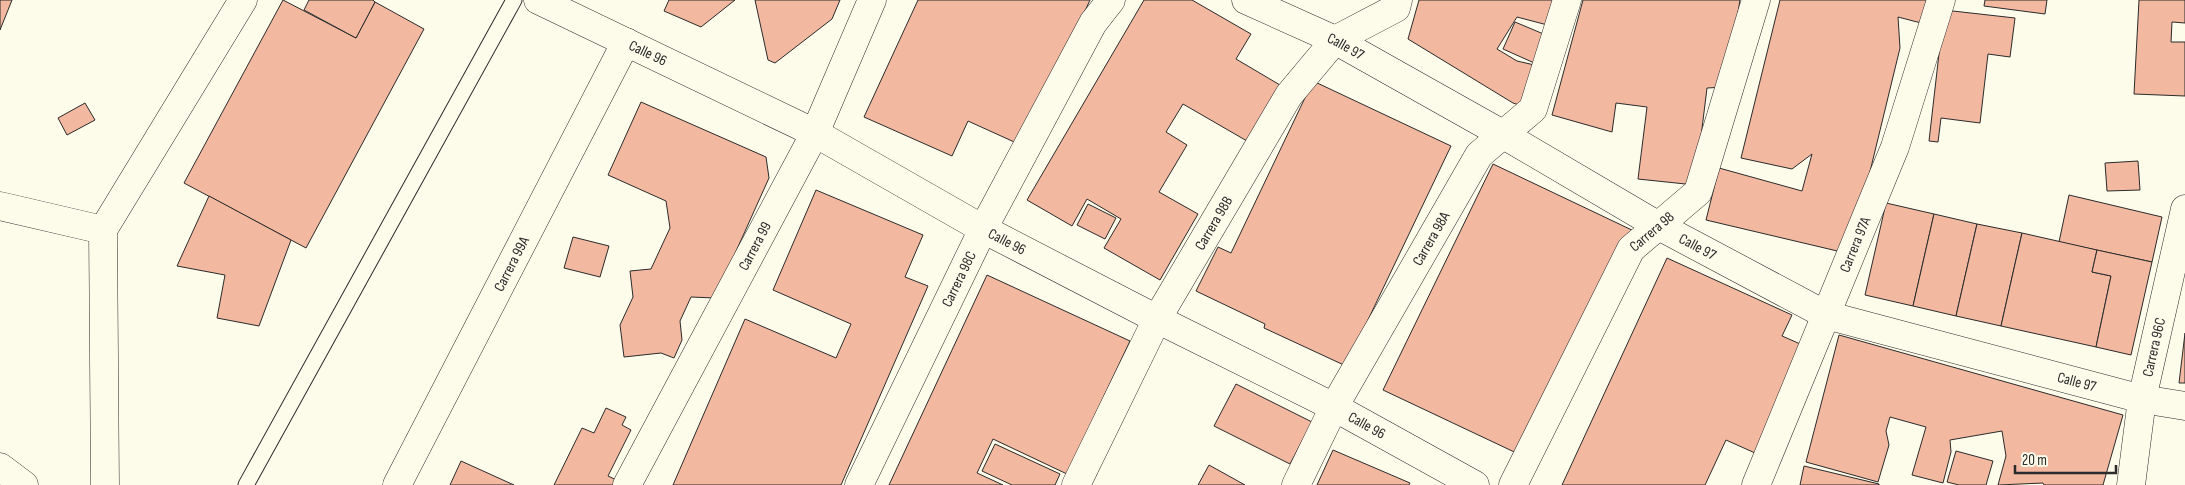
<svg xmlns="http://www.w3.org/2000/svg" width="2185" height="485" font-family="'Sofia Sans Condensed',sans-serif">
<rect width="100%" height="100%" fill="#fdfbea"/>
<!-- building -->
<g fill="#f2b8a0" stroke="#2b2b2b">
<path d="M0,0H12L0,30Z"/>
<path d="M283,0L356,38L375,2L424,29L306,248L184,183Z"/>
<path d="M309,0H373L375,2L356,38L304,10Z"/>
<path d="M669,0H735L701,27L664,11Z"/>
<path d="M755,0H840L832,19L775,63L768,60Z"/>
<path d="M918,0H1090L1023,146L968,121L952,156L864,117Z"/>
<path d="M1144,0H1192L1251,34L1236,59L1280,85L1247,141L1183,104L1166,132L1187,145L1159,192L1198,214L1160,280L1104,248L1121,219L1087,199L1072,226L1027,200Z"/>
<path d="M1419,0H1562L1555,27L1517,17L1497,49L1517,61L1543,67L1519,105L1513,103L1408,39Z"/>
<path d="M1583,0H1740L1726,87L1707,88L1695,185L1638,179L1647,107L1616,103L1612,132L1552,115Z"/>
<path d="M1780,0H1931L1925,24L1898,17L1900,48L1850,254L1706,220L1719,168L1802,191L1812,154L1792,169L1741,158Z"/>
<path d="M1985,0H2047L2045,14L1984,6Z"/>
<path d="M2139,0H2185V23L2172,22L2171,42H2185V96L2134,94Z"/>
<path d="M1944,10L2015,18L2010,57L1988,54L1980,123L1941,118L1938,142L1929,141Z"/>
<path d="M1515,22L1553,38L1541,66L1503,49Z"/>
<path d="M1313,81L1451,146L1346,366L1264,328L1265,324L1196,291L1218,247L1231,253Z"/>
<path d="M641,102L766,157L769,178L715,298L691,297L680,321L682,340L674,358L661,353L624,357L620,325L633,297L630,271L651,269L670,228L666,201L608,175Z"/>
<path d="M85,103L95,120L67,135L58,118Z"/>
<path d="M2138,161L2140,190L2107,191L2105,163Z"/>
<path d="M1493,164L1636,232L1527,458L1383,390Z"/>
<path d="M816,190L923,235L905,277L928,286L841,485H673L745,319L836,358L851,324L773,290Z"/>
<path d="M2069,195L2162,217L2152,262L2059,242Z"/>
<path d="M209,196L291,240L259,326L217,318L225,275L177,266Z"/>
<path d="M1886,203L1934,214L1913,306L1865,295Z"/>
<path d="M1088,204L1116,218L1105,239L1077,225Z"/>
<path d="M1934,214L1977,224L1956,316L1913,306Z"/>
<path d="M1977,224L2022,233L2001,326L1956,316Z"/>
<path d="M2022,233L2097,250L2092,272L2111,276L2096,347L2001,326Z"/>
<path d="M573,237L609,246L600,277L564,268Z"/>
<path d="M2097,250L2152,262L2131,355L2096,347L2111,276L2092,272Z"/>
<path d="M1667,258L1792,315L1782,336L1805,346L1755,453L1726,440L1705,485H1562Z"/>
<path d="M987,275L1130,341L1067,474L993,439L977,473L1003,485H889Z"/>
<path d="M2185,333V383H2179Z"/>
<path d="M1839,335L2123,415L2103,485H2044L2043,483L1998,485L2006,456L2002,431L1950,440L1951,452L1943,483L1912,475L1926,427L1890,417L1886,431L1889,445L1878,482L1806,462Z"/>
<path d="M1236,384L1312,422L1290,464L1214,426Z"/>
<path d="M606,408L626,417L622,425L631,430L608,476L623,483L622,485H554L582,428L594,433Z"/>
<path d="M995,444L1060,474L1055,485H1012L982,471Z"/>
<path d="M1333,450L1410,483L1409,485H1317Z"/>
<path d="M1956,451L1993,461L1986,485H1959L1947,482Z"/>
<path d="M461,461L514,485H450Z"/>
<path d="M1209,465L1245,485H1198Z"/>
<path d="M1804,466L1879,484V485H1800Z"/>
</g>
<g fill="none" stroke-linecap="round" stroke-linejoin="round">
<defs>
<path id="lane" d="M246,485L514,0"/>
<g id="street">
<path id="s1" d="M538,0L815,133L983,229L1157,319L1334,407L1475,485"/>
<path id="s2" d="M1246,0L1335,40L1504,135L1657,225L1826,315L2142,399L2185,406"/>
<path d="M0,206L103,230"/>
<path d="M0,467L24,485"/>
<path d="M105,485L103,230L243,0"/>
<path id="s3" d="M397,485L626,42"/>
<path id="s4" d="M627,485L815,133L872,0"/>
<path id="s5" d="M859,485L983,229L1093,23L1111,0"/>
<path id="s6" d="M1076,485L1157,319L1289,95L1335,40L1396,8L1398,0"/>
<path id="s7" d="M1296,485L1334,407L1479,155L1533,109L1567,0"/>
<path id="s8" d="M1513,485L1631,249L1698,192L1756,0"/>
<path id="s9" d="M1756,485L1895,147L1941,0"/>
<path id="s10" d="M2131,485L2142,399L2185,209"/>
</g>
</defs>
<!-- lane casing -->
<use href="#lane" stroke="#2b2b2b" stroke-width="17"/>
<!-- street casing -->
<use href="#street" stroke="#2b2b2b" stroke-width="29"/>
<!-- lane -->
<use href="#lane" stroke="#fdfbea" stroke-width="15"/>
<!-- street -->
<use href="#street" stroke="#fdfbea" stroke-width="28"/>
</g>
<g text-anchor="middle" stroke-width="4" stroke-linejoin="round" paint-order="stroke">
<!-- street labels -->
<g font-size="15" fill="#2b2b2b" stroke="#fdfbea">
<text dy="5" stroke="none"><textPath href="#s2" startOffset="110">Calle 97</textPath></text>
<text dy="5" stroke="none"><textPath href="#s1" startOffset="122">Calle 96</textPath></text>
<text dy="5" stroke="none"><textPath href="#s6" startOffset="296">Carrera 98B</textPath></text>
<text dy="5" stroke="none"><textPath href="#s8" startOffset="291">Carrera 98</textPath></text>
<text dy="5" stroke="none"><textPath href="#s7" startOffset="281">Carrera 98A</textPath></text>
<text dy="5" stroke="none"><textPath href="#s1" startOffset="528">Calle 96</textPath></text>
<text dy="5" stroke="none"><textPath href="#s4" startOffset="271">Carrera 99</textPath></text>
<text dy="5" stroke="none"><textPath href="#s9" startOffset="260">Carrera 97A</textPath></text>
<text dy="5" stroke="none"><textPath href="#s2" startOffset="515">Calle 97</textPath></text>
<text dy="5" stroke="none"><textPath href="#s3" startOffset="249">Carrera 99A</textPath></text>
<text dy="5" stroke="none"><textPath href="#s5" startOffset="229">Carrera 98C</textPath></text>
<text dy="5" stroke="none"><textPath href="#s10" startOffset="140">Carrera 96C</textPath></text>
<text dy="5" stroke="none"><textPath href="#s2" startOffset="920">Calle 97</textPath></text>
<text dy="5" stroke="none"><textPath href="#s1" startOffset="932">Calle 96</textPath></text>
</g>
</g>
<!-- scale -->
<path d="M2015 465v8h101v-8" fill="none" stroke="#2b2b2b" stroke-width="2.5"/>
<text x="2022" y="465" font-size="15" fill="#2b2b2b" stroke="#fdfbea" stroke-width="4" paint-order="stroke">20 m</text>
</svg>
